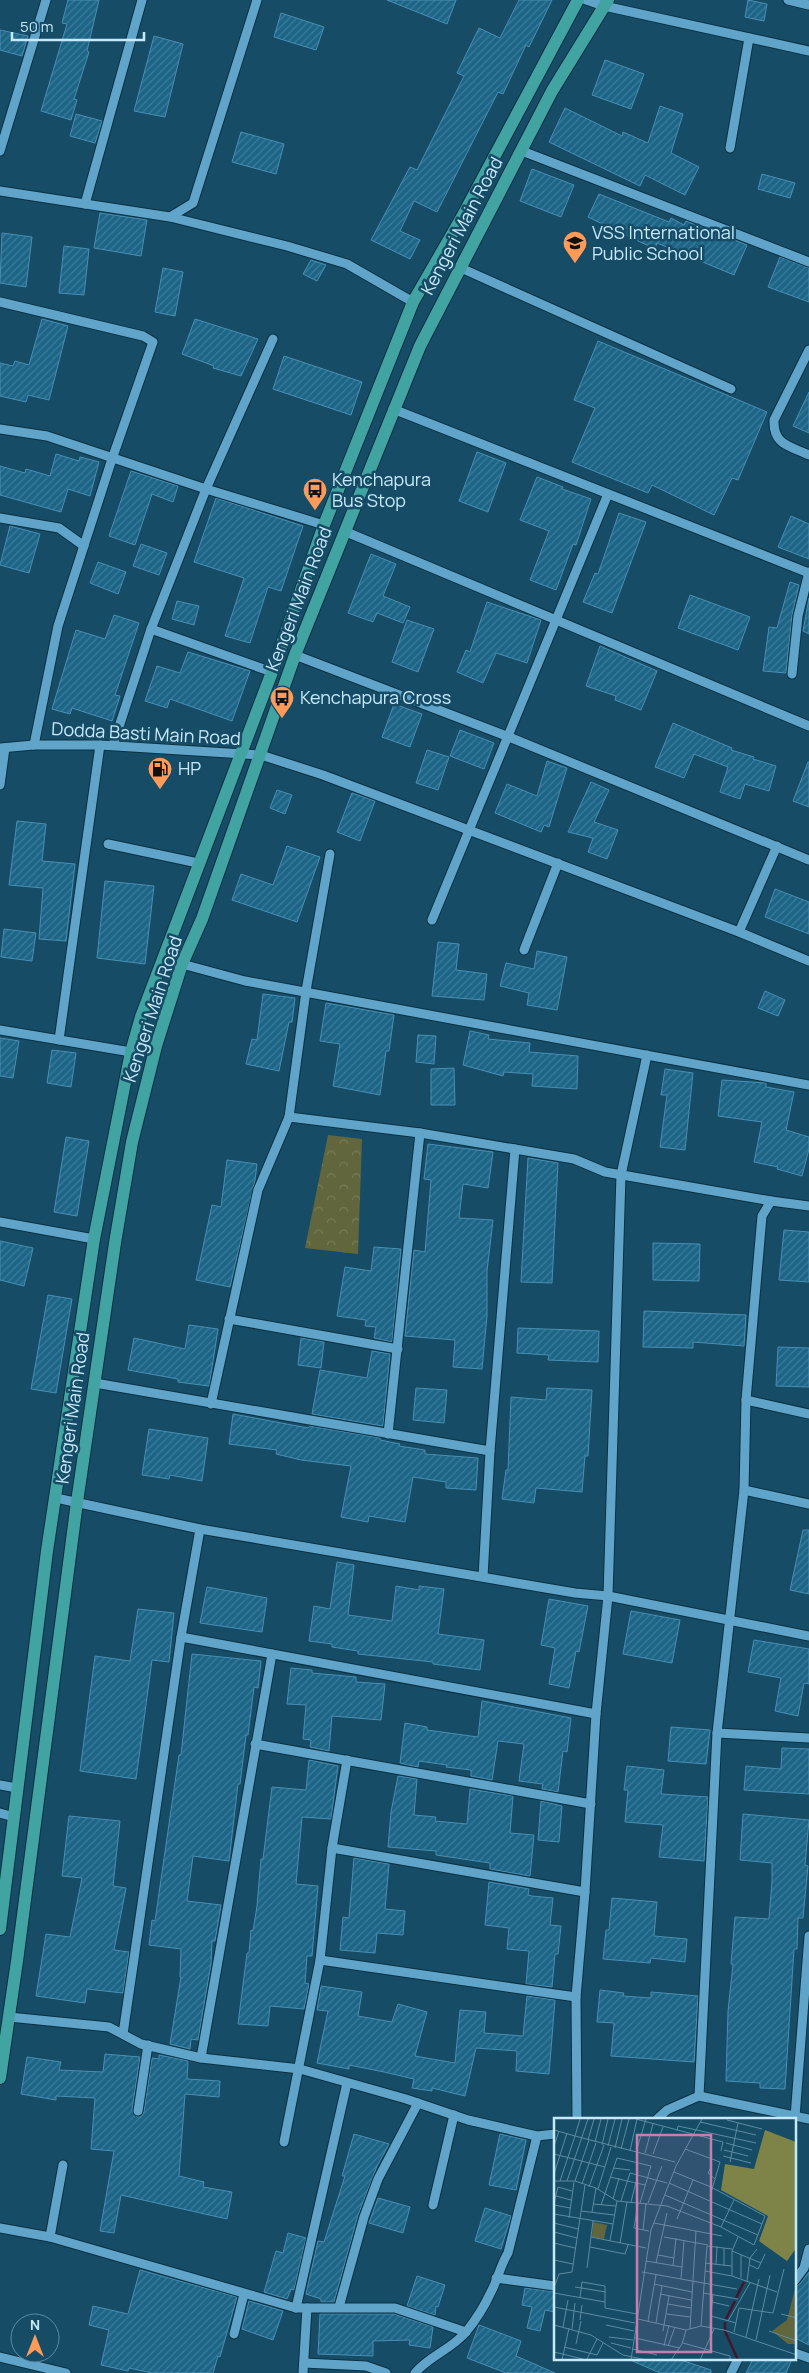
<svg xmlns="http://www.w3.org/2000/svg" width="809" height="2373" font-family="Manrope,sans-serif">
<defs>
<pattern id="park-crowns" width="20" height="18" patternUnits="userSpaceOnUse" patternTransform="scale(1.25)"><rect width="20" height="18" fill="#62663c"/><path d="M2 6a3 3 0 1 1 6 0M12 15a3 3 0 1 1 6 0" fill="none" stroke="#777c59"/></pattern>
<pattern id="building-hatch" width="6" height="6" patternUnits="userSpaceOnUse" patternTransform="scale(1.25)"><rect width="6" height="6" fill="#1c6587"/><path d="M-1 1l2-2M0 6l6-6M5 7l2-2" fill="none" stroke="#3c7b99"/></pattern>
</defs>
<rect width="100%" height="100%" fill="#164c66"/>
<!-- park -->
<path fill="url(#park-crowns)" d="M328,1135L362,1139L358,1254L305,1248Z"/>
<!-- building -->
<g fill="url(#building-hatch)" stroke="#4a8eb2">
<path d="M68,0H99L87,51L89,52L74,99L77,100L71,120L41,111L67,24L62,23Z"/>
<path d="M387,0H456L447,24Z"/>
<path d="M519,0H552L529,47L526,45L503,94L498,92L437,212L414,201L400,231L420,240L410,259L371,240L410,167L417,170L464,76L457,73L479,28L500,38Z"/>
<path d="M748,0L767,4L764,21L745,17Z"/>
<path d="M281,13L324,27L316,50L274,37Z"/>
<path d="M0,30L28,36L22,56L0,50Z"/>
<path d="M154,36L183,44L165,117L134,111Z"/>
<path d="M605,60L644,74L631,109L592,95Z"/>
<path d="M660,106L683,114L671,153L699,167L685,195L645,175L640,186L549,142L565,108L622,136L623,132L648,143Z"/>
<path d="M76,114L102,121L95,143L70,136Z"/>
<path d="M241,132L284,144L276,174L232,162Z"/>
<path d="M532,169L574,185L561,217L520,201Z"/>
<path d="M762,174L795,183L790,198L758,189Z"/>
<path d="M599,194L669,222L671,218L684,225L686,221L747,245L734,275L657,243L655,249L588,217Z"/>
<path d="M100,213L147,220L141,256L94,248Z"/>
<path d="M2,233L32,237L26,287L0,283Z"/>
<path d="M64,246L89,249L84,295L59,293Z"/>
<path d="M780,257L809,268V302L768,287Z"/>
<path d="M311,260L326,265L317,281L303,274Z"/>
<path d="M163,268L183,272L175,316L155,312Z"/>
<path d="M42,319L68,326L49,400L28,395L26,402L0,396V363L13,366L15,361L29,365Z"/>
<path d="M195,319L258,339L241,376L213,368L214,366L182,354Z"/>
<path d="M598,341L767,412L738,480L732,478L714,515L652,485L648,493L572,462L595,408L574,400Z"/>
<path d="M284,356L362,382L351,415L273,389Z"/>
<path d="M809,392V433L793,426Z"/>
<path d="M477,452L506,463L488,512L459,501Z"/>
<path d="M56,454L79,461L80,457L99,462L90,496L68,489L61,512L0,495V466L25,473L26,469L50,476Z"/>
<path d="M131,471L178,486L173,502L152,494L135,545L109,536Z"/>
<path d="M537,477L563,487L562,489L591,499L576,545L573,544L556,590L530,580L549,531L520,520Z"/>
<path d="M216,498L303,526L281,591L268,587L250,643L225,636L244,578L194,562Z"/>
<path d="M619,513L646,522L612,613L583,602L595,573L598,574Z"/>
<path d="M791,516L809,524V559L778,547Z"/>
<path d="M10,526L40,534L29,573L0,565Z"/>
<path d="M141,544L167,553L159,575L133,566Z"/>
<path d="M371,554L396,564L383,596L410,607L403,623L377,613L373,622L348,613Z"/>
<path d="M98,562L126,572L118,594L90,583Z"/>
<path d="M790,582L799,585L792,615L786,673L763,671L769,627L777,628Z"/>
<path d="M690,595L750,617L738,650L678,628Z"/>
<path d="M809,598V634L803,631Z"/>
<path d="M177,601L199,606L194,625L172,619Z"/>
<path d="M487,602L541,620L527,663L496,653L483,683L457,672L466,650L470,652Z"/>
<path d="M114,615L139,623L115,695L120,696L112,721L72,708L70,714L52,709L76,630L105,639Z"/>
<path d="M407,620L434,629L418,672L392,662Z"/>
<path d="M600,646L657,671L641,710L615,700L616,696L586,686Z"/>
<path d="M188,652L250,671L232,721L170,699L167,708L145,701L157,666L180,673Z"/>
<path d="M394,704L422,714L410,747L382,737Z"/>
<path d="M673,723L732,748L731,750L754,757L753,759L776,766L769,791L745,784L740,799L720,792L728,767L694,754L684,778L655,767Z"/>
<path d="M460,730L494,743L484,769L450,756Z"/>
<path d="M427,750L449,757L438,790L416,783Z"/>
<path d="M547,761L567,768L549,827L544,825L541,832L495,813L507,784L537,796Z"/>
<path d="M808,762H809V807L793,801Z"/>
<path d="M591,782L609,790L594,822L618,830L607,859L588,852L593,838L568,832Z"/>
<path d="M277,790L292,795L285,814L270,808Z"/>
<path d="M352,793L375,801L360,841L337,832Z"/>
<path d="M17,821L46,824L42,861L75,864L66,941L39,939L43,888L9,885Z"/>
<path d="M287,846L320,857L297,922L232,900L241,874L273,885Z"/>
<path d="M105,881L154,886L145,964L97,958Z"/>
<path d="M775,889L809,902V934L765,917Z"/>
<path d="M4,929L36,933L32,961L1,957Z"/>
<path d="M438,942L459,944L456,970L487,974L484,1000L432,996Z"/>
<path d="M537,951L567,957L557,1010L527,1005L529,993L500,986L506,963L534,969Z"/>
<path d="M765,991L785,1000L778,1016L758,1008Z"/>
<path d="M263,994L295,998L292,1022H289L279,1071L246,1064L252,1039L257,1040Z"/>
<path d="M326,1003L394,1015L389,1051H386L380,1095L333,1086L340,1044L320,1041Z"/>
<path d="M470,1031L489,1035L488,1039L530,1043L529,1052L578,1056L577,1089L532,1086L533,1074L504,1072L503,1076L463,1065Z"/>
<path d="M418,1035L436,1036L434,1064L416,1062Z"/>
<path d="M0,1038L19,1041L13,1078L0,1076Z"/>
<path d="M52,1050L76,1053L71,1087L47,1083Z"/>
<path d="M454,1068L455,1105H431V1069Z"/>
<path d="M665,1069L693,1073L685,1150L660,1147L667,1095H661Z"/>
<path d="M722,1080L766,1083V1087L794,1092L786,1130L809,1137V1149L802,1176L777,1169L778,1167L754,1162L762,1122L718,1116Z"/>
<path d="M66,1137L89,1141L77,1216L54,1212Z"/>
<path d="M428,1144L493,1152L488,1188L463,1184L459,1218L493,1220L487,1271V1316L482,1369L453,1367L455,1340L405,1336L414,1250L425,1252L431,1180L424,1179Z"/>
<path d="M528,1158L558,1163L552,1283L521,1282Z"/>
<path d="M227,1160L257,1164L255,1180L230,1287L196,1280L212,1205L221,1207Z"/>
<path d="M784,1230L809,1232V1282L779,1280Z"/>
<path d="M0,1241L33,1248L24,1286L0,1280Z"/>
<path d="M653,1243L700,1244L699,1281L653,1280Z"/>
<path d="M374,1247L401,1249L392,1342L374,1338L376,1327L365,1326L366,1320L337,1316L345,1267L371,1271Z"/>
<path d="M48,1295L72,1299L56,1393L31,1389Z"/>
<path d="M644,1311L746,1315L744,1346L693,1342V1348L643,1347Z"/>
<path d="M189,1325L218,1329L209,1386L178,1382V1379L128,1370L134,1338L185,1349Z"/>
<path d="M518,1328L599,1331L598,1362L548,1360L549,1355L517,1353Z"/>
<path d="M301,1338L324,1342L321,1368L298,1365Z"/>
<path d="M778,1347L809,1348V1387L776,1386Z"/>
<path d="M372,1351L390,1354L383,1426L312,1414L320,1370L367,1378Z"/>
<path d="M416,1388L447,1390L444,1423L413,1420Z"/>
<path d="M547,1388L592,1390L588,1456H585L582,1492L536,1488L534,1503L502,1499L506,1470H508L511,1397L546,1400Z"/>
<path d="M233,1414L308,1428L310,1426L380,1438V1440L400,1444L399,1446L425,1450V1454L478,1458L476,1490L446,1488V1482L413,1477L405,1522L369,1516L368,1522L341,1517L351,1466L301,1460L276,1454L277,1450L229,1444Z"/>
<path d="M149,1429L208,1438L202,1481L170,1475L169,1479L142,1475Z"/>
<path d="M803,1530H809V1594L790,1590Z"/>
<path d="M337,1562L354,1565L348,1615L392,1621L396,1586L419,1590V1586L444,1589L438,1634L484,1640L480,1670L433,1664V1662L358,1654V1651L332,1647V1644L309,1641L314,1606L330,1609Z"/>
<path d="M207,1587L267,1598L262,1632L200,1623Z"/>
<path d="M549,1599L588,1606L579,1652L576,1651L569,1688L549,1684L555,1648L541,1645Z"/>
<path d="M138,1609L174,1613L169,1662L152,1660L136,1779L80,1771L95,1656L130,1661Z"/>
<path d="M631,1611L680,1620L672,1663L623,1654Z"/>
<path d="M754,1640L809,1649V1684L804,1683L798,1716L775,1711L781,1678L748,1672Z"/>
<path d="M192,1654L261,1661L258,1688L254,1687L248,1735H246L240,1784H238L229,1861L193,1856L187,1901L221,1905L215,1941H212L211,1964L198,2040L191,2039L190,2049L170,2044L181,1977H180L181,1949L149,1945L152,1920L155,1921L179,1755H181Z"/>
<path d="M291,1668L312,1670V1673L356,1677V1682L385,1684L381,1720L332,1716L329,1751L310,1747L311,1740L303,1739L306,1705L287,1704Z"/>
<path d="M482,1701L571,1718L567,1752L563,1751L558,1792L542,1789L543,1784L519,1781L524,1744L498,1741L492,1780L471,1776V1770L446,1767L447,1765L419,1761L418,1767L400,1763L405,1723L427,1727V1730L478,1737Z"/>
<path d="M671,1727L710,1730L706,1764L668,1761Z"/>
<path d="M782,1748L809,1749V1794L744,1790L746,1766L781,1769Z"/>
<path d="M309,1760L338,1766L331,1819L302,1817L296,1884L318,1886L312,1956H307L305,1983L309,1984L304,2009L270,2006L268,2026L238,2024L247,1953H249L251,1930L253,1931L257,1906L261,1859H263L272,1787L306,1790Z"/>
<path d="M627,1766L664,1770L661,1794L708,1797L704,1861L659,1857L663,1825L625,1822L628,1790H624Z"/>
<path d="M398,1776L417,1779L414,1815L436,1817L435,1821L467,1824L470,1789L513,1796L510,1833L534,1835L530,1876L490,1869V1863L436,1855V1851L388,1847L391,1812Z"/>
<path d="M541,1801L562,1806L559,1842L538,1840Z"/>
<path d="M743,1814L809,1820L805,1865L808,1866L803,1918H798L797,1949H794L785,2089L760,2088V2083L726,2081L728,2011L733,1964H731L735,1917L769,1919L772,1881V1863L740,1860Z"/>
<path d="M69,1816L120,1821L113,1886L126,1888L114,1950L129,1952L123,1993L87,1989L85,2003L36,1996L46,1934L70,1937L82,1878L62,1876Z"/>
<path d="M354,1858L389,1864L385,1909L405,1911L403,1935L377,1933L375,1953L340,1950L343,1917L349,1918Z"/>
<path d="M489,1882L529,1889L528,1895L532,1896L553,1898L550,1925L561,1926L558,1954H555L552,1987L526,1984L529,1951L507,1949L509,1928L485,1925Z"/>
<path d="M612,1898L657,1902L654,1936L687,1939L685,1962L651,1958L650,1963L603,1959L606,1930H609Z"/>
<path d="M321,1986L362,1992L358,2016L392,2022L398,2004L427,2012L415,2056L455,2063L460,2010L486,2012L484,2033L523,2036L527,1996L555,2000L549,2074L516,2071L517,2051L476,2048L465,2096L432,2088V2091L412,2088L414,2079L384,2072L349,2065V2069L317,2063L328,2011L317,2010Z"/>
<path d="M600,1990L624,1993L623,1996L651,1998V1992L698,1996L694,2062L611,2056L614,2023L597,2022Z"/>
<path d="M105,2054L140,2057L132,2110L137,2117H141L144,2112L152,2058L159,2059V2055L188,2061L187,2079L220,2081L219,2097L185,2094L179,2176L204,2182L203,2187L232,2192L227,2219L121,2195L114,2233L100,2231L114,2151L91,2149L95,2098L56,2096V2100L21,2094L27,2057L61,2062L59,2070L103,2072Z"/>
<path d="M354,2134L389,2144L377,2166L358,2215L334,2302H321V2299L306,2294L318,2241L324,2242L345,2176H342Z"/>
<path d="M500,2134L526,2140L516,2190L489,2185Z"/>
<path d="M378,2198L410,2207L403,2233L369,2223Z"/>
<path d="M485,2208L511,2216L501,2249L475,2241Z"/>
<path d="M288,2233L306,2238L294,2290L291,2289L287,2299L264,2292L276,2251L283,2253Z"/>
<path d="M140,2270L237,2297L220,2357L218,2356L213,2373H152L129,2368L128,2371L101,2365L109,2330L89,2325L93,2306L128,2314Z"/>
<path d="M809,2272V2345L795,2338V2286L800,2284Z"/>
<path d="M417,2276L445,2285L438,2307L436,2306L435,2315L407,2306Z"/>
<path d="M525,2288L555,2292V2312L545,2310L540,2331L527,2328L532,2307L522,2305Z"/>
<path d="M249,2301L283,2311L273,2340L242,2329Z"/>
<path d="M320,2314H394L433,2327L430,2348L409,2345L410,2340L373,2341V2356L318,2354Z"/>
<path d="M479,2325L521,2341L516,2356L555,2373H506L467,2358Z"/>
<path d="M628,2359H678L711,2370V2373H660Z"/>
<path d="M753,2359H792L786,2373H746Z"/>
</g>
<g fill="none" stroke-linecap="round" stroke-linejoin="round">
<defs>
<g id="minor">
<path d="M586,0L604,6L809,51"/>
<path d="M788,0L809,5"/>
<path d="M730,148L749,38"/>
<path d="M0,151L46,0"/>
<path d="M522,151L809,262"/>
<path d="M0,191L170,217L287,246L347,264L413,302"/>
<path d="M85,204L142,0"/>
<path d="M170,217L193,203L257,0"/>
<path d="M461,268L731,389"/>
<path d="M0,302L143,336L153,342L112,459L58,626L34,745"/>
<path d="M809,350L774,420C773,445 790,446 809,455"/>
<path d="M393,409L809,573"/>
<path d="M0,429L47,436L206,489L324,525"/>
<path d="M0,518L59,528L84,546"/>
<path d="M344,531L809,726"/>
<path d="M151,629L272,672"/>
<path d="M295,655L509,737L809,860"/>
<path d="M792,674L798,616L809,572"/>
<path d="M113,745L151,629L206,489L273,339"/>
<path d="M0,748L34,745H100L261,755L323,775L739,932L809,961"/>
<path d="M0,785L5,748"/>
<path d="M108,844L198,863"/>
<path d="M432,920L608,494"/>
<path d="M739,932L777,846"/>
<path d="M524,950L558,863"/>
<path d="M182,964L245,981L809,1085"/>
<path d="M0,1030L131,1052"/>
<path d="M59,1040L100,745"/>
<path d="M289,1117L420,1133L574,1159L605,1172L771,1201"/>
<path d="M0,1222L94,1239"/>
<path d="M229,1319L398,1349"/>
<path d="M95,1383L490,1451L483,1577"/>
<path d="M746,1400L809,1414"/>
<path d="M211,1404L258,1190L289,1117L306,991L330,854"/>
<path d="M388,1434L420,1133"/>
<path d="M490,1451L515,1149"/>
<path d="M744,1490L809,1504"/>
<path d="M56,1498L200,1529L575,1593L608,1596L809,1636"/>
<path d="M181,1637L596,1714"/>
<path d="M717,1733L809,1738"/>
<path d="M255,1744L591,1804"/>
<path d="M0,1785L17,1788"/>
<path d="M0,1813L14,1817"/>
<path d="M332,1848L585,1892"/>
<path d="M320,1960L576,1997"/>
<path d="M9,2017L109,2027L141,2044L201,2058L300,2069L406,2099L468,2120L537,2136L555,2134"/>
<path d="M123,2034L181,1637L200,1529"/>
<path d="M201,2058L272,1654"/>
<path d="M699,2096L717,1733L744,1490L746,1400L762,1216L771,1201L809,1206"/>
<path d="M138,2111L148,2045"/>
<path d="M795,2117L809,1936"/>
<path d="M577,2119L576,1997L585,1892L596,1714L608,1596L621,1175L647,1055"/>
<path d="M657,2119L667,2110L699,2096L809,2119"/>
<path d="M284,2142L320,1960L332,1848L347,1760"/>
<path d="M433,2205L454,2115"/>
<path d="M0,2228L50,2237L296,2308H395L466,2332"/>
<path d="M50,2237L63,2165"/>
<path d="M496,2278L555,2286"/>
<path d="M795,2280L804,2268L809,2249"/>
<path d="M339,2307L364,2217L378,2179L418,2103"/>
<path d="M296,2308L347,2083"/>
<path d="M234,2334L244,2294"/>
<path d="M795,2353L809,2358"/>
<path d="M0,2357L66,2373"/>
<path d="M304,2363L366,2366L386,2373"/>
<path d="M303,2373L307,2308"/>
<path d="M415,2373C429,2356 452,2349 466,2332C475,2321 485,2305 491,2292C498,2279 500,2266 508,2253L537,2136"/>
<path d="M731,2373L738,2359"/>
</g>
<g id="major">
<path d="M0,1929L47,1551L94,1239L131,1052L141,1017L272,672L324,525L413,302L462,217L578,0"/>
<path d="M0,2078L17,1961L77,1502L115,1243L132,1142L156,1046L182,964L202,919L295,655L420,346L552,91L608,0"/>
</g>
</defs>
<!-- minor casing -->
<use href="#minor" stroke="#0b3142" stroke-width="11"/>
<!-- major casing -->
<use href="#major" stroke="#0b3142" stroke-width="14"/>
<!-- minor -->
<use href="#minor" stroke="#60a5c9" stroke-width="9"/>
<!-- major -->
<use href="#major" stroke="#42a4a2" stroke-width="12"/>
</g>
<!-- icons -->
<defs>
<symbol id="school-pin" viewBox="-11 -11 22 30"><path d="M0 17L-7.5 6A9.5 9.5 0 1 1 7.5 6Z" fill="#fe9b58" stroke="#164c66"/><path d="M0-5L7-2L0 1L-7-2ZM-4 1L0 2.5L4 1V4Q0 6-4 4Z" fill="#111"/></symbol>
<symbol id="bus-pin" viewBox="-11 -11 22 30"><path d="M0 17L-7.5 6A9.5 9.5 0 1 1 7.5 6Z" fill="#fe9b58" stroke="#164c66"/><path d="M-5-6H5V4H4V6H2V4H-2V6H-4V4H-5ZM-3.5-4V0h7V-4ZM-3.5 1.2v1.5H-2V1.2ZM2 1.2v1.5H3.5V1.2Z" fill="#111"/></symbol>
<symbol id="fuel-pin" viewBox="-11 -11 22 30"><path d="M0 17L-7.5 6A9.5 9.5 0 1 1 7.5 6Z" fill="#fe9b58" stroke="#164c66"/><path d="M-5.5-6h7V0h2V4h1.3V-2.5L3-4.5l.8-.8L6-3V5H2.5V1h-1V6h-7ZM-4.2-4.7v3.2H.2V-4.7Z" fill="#111"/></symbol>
</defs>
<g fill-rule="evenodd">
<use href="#school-pin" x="561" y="229" width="28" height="38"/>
<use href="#bus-pin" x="301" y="476" width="28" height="38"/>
<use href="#bus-pin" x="268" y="684" width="28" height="38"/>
<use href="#fuel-pin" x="146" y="755" width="28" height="38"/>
</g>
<g text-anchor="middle" stroke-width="5" stroke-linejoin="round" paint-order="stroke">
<!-- street labels -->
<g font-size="18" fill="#c7e9fc" stroke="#164c66">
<text transform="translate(462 226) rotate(-62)" y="6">Kengeri Main Road</text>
<text transform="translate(299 599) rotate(-69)" y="6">Kengeri Main Road</text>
<text transform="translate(146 734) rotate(3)" y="6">Dodda Basti Main Road</text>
<text transform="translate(153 1009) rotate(-72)" y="6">Kengeri Main Road</text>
<text transform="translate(73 1408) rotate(-82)" y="6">Kengeri Main Road</text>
</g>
<!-- poi labels -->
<g font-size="18" fill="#c7e9fc" stroke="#164c66" text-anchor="start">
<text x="592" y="239">VSS International<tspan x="592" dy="21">Public School</tspan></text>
<text x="332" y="486">Kenchapura<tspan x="332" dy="21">Bus Stop</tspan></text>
<text x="300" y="704">Kenchapura Cross</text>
<text x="178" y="775">HP</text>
</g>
</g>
<!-- overview -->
<g transform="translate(554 2118)">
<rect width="242" height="242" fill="#164c66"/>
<path d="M242,167V226H234L218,213L233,202Z" fill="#62663c"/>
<path d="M211,12L242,24L243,129L233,143L205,123L214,98L167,72L171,46L200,51Z" fill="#7e8447"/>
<path d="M39,104L53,107L50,121L38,119Z" fill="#62663c"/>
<path fill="none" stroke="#47142d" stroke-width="2.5" d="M182,180L190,164M172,201L181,183M171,204V213L184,242"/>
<path fill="none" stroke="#5d8ba2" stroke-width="1" d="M26,1L21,18L121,44M82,1L169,24L167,33M173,2L208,11M146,4L202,17M0,12L21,18L6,63M123,13L124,8L202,25M34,22L40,1M41,24L47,1M172,25L198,32M48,27L54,1M0,28L5,13M54,28L61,1M61,30L68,1M67,31L75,1M131,31L166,44L161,61M170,32L194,38M76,33L83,1M82,34L92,1M91,35L99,6M0,36L51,49M99,36L109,9M169,38L197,45M176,44L184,5M59,50L76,52M0,56L13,15M56,59L91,67M0,63H21L42,70L63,83L113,88L167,109L200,127L211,98L157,69L120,54M13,63L34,1M21,63L35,22M115,65L208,106M28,66L42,25M35,69L50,27M44,71L57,29M111,77L204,117M2,78L17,82M156,78L161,61L154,55L158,47M59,81L65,60M67,83L76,55L113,65M77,84L82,64M0,85L4,69L18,73M84,85L80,110L95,113M94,85L108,48M39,86L62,88M0,87L16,90M47,87L63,40L97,48L86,85M27,93L60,97M38,94L42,70M0,96L59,106M15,100L20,64M123,101L139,62M0,105L24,111M100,105L168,118M167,109L180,82M89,112L92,85M0,114L23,120M37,119L92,130M110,119L154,127M184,119L178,133V158L223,174M56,123L63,83M0,125L21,130M66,125L73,84M36,129L71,136L74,127M178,133L207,145M104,137L120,140M0,142L19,146M92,143L128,149L127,161M102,145L113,95M151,145L178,148M162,147L163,128M196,147L204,151L211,136M119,148L122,120M170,148V130M128,149L130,122M33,150L39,103M151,153L178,158M88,154L183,171M187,160V137M193,164L196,140L203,131M100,166L138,174M21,169L52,174M0,170L5,156L18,154L31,67M0,175L51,184M149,175L184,181M106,176L137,182M26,180L28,164L51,168V190L83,196M158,184L175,188M114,186L137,190M0,189L81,205M113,196L136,199M227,196L243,200M157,198L182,205M84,201L132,212L147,208L170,212L243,237M26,202L28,187M94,203L102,157M174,203L196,165M102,205L108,168M0,207L37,217L69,237L93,242M52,207L80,213M147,208L153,128L178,131M9,209L14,182M156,210L159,176M18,211L21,185M136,211L142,113M109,213L115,178M215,213L243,223M180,214L185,190L219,195L230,151M55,219L79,222M192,219L205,161M81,220L126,230M202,222L216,157M57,225L77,230M129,225L176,238V242M22,226L27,203M110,228L115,207M114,228L121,209M10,229L43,237L49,225M79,231L103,237M0,234L33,242M33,241L43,221M8,242L15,210M77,242L97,112L122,48L148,1M117,242L128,226L132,212M146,242L160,211"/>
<path fill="#c480ac" fill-opacity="0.15" stroke="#c480ac" stroke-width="2.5" d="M83,17H157V234H83Z"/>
<rect width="242" height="242" fill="none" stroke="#c7e9fc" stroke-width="2.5"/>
</g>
<!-- north arrow -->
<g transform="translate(35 2338)"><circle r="24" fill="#164c66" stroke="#5d8ba2"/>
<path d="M0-4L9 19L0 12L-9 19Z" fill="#fe9b58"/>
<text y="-8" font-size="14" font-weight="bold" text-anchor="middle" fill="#c7e9fc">N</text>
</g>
<!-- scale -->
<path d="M12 32v8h132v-8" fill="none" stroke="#c7e9fc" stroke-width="2.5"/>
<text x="20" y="32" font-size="15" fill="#c7e9fc" stroke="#164c66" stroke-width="4" paint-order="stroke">50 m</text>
</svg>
